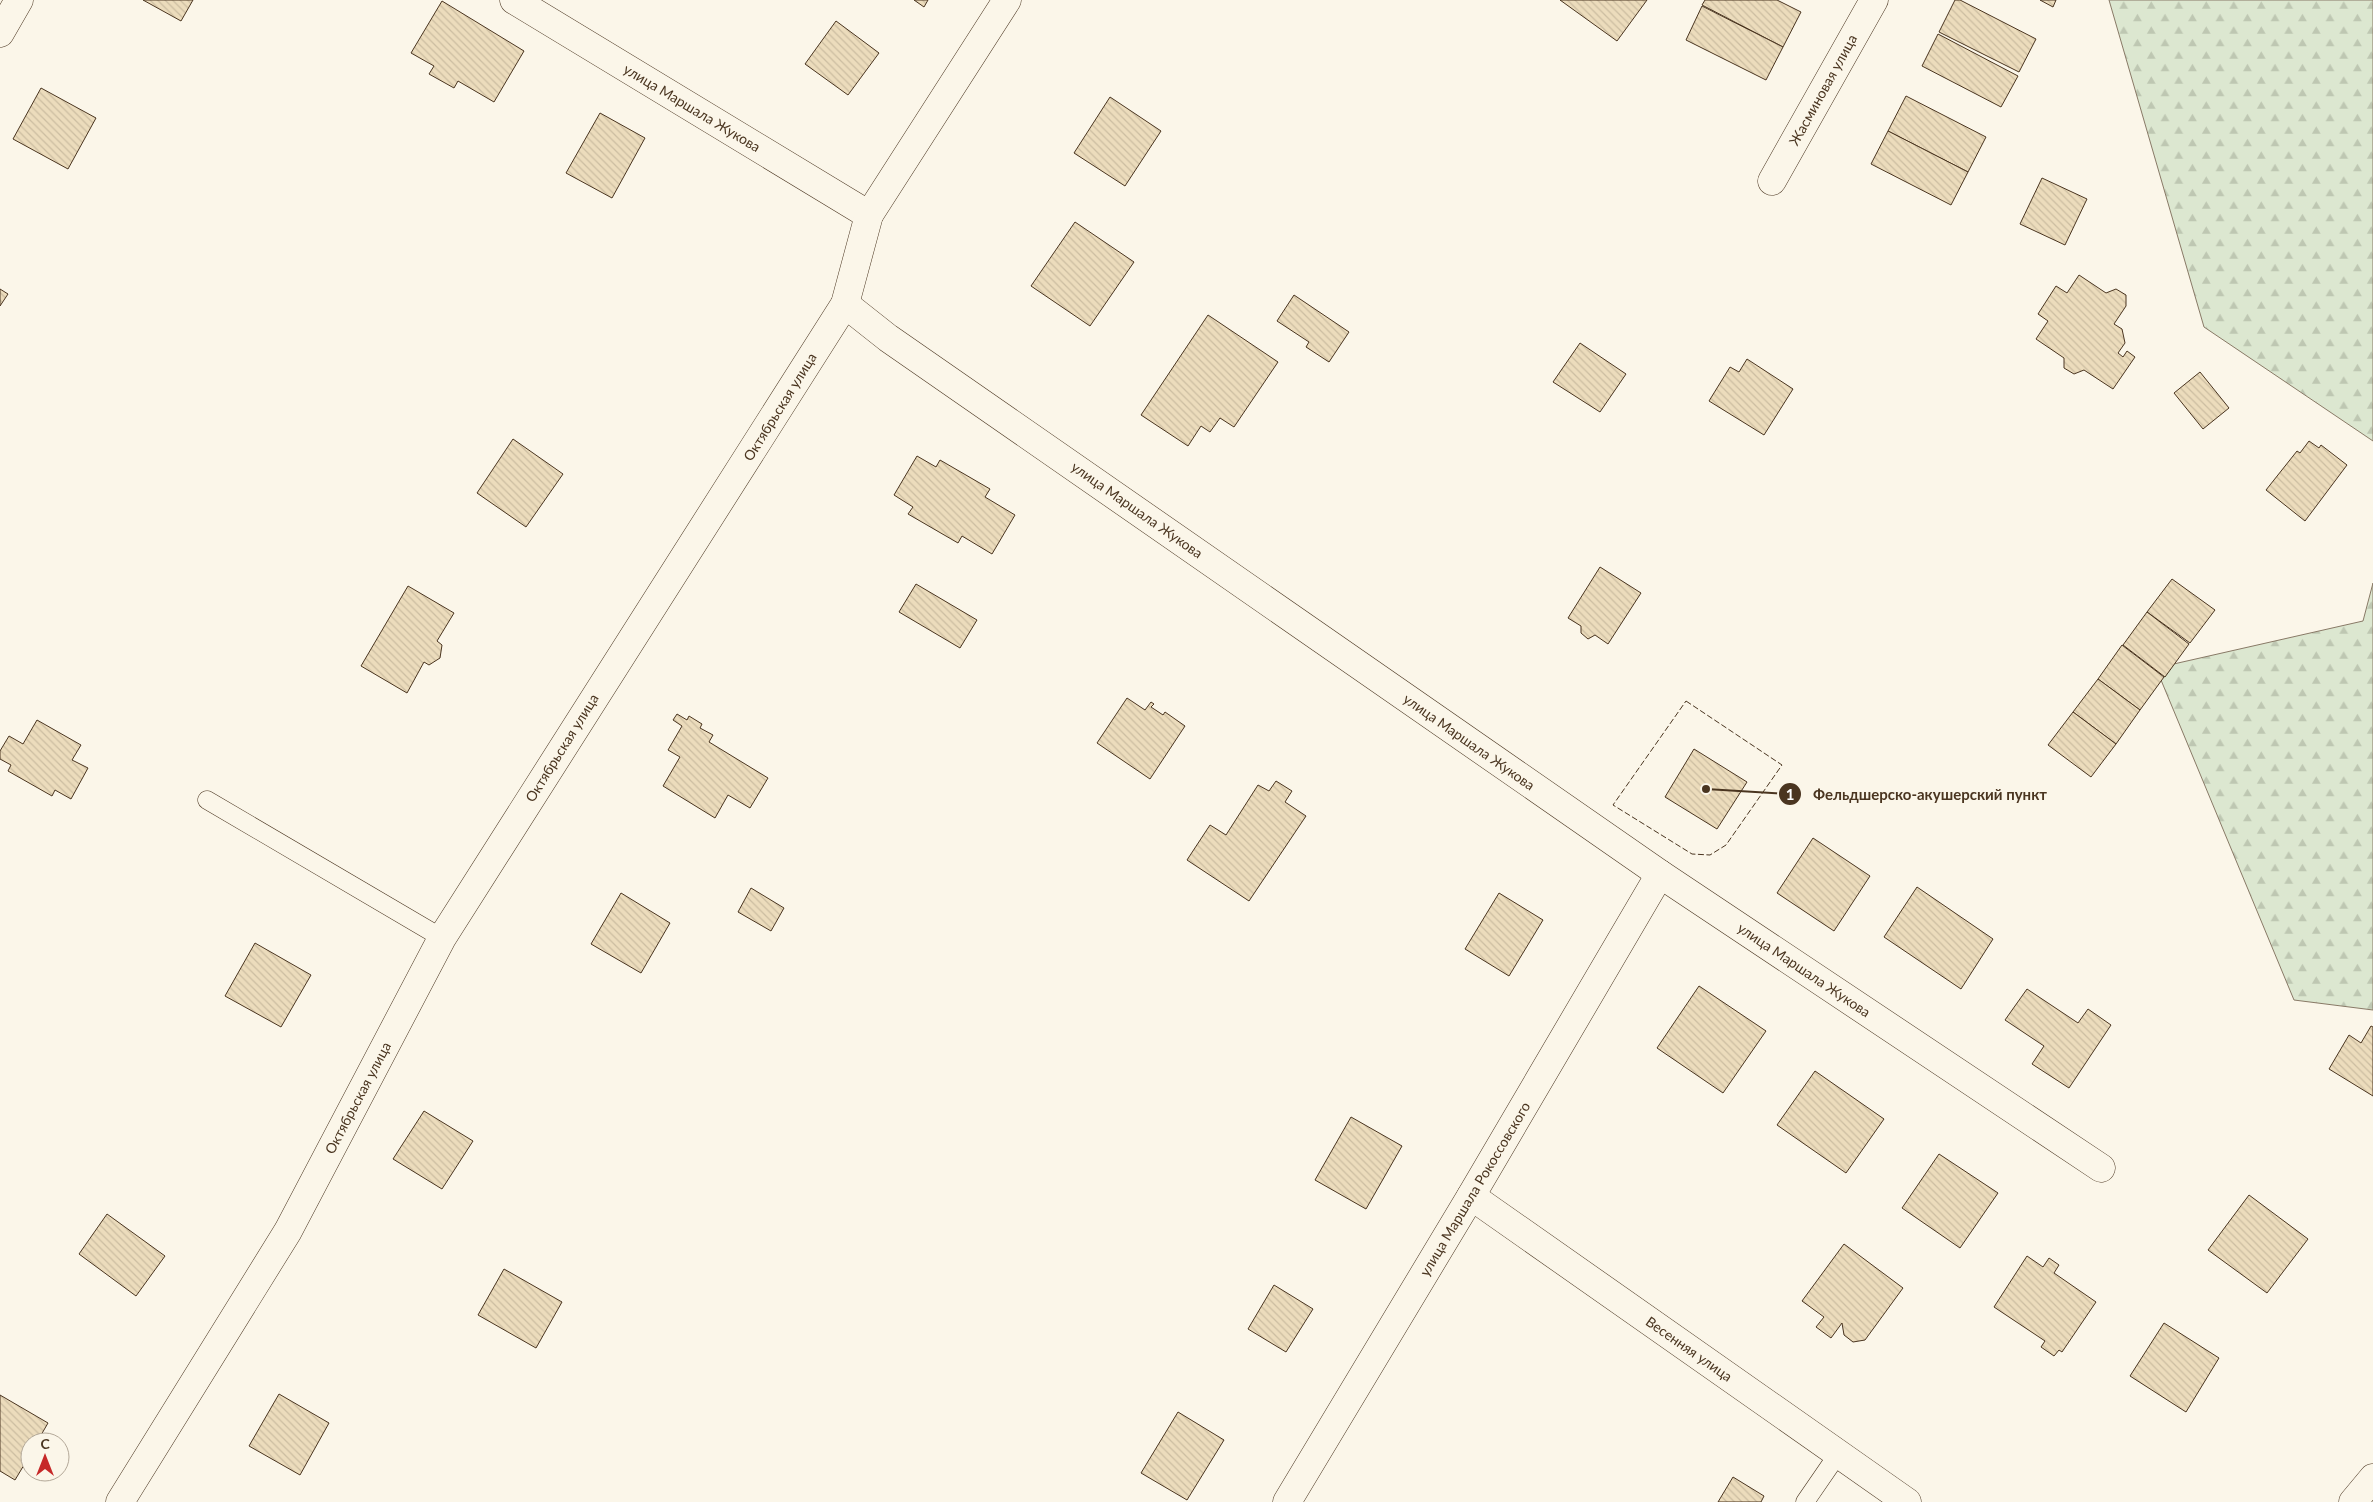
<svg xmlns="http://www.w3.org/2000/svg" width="2373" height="1502" font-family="Lato,sans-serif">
<defs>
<pattern id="forest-firs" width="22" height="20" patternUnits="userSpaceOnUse" patternTransform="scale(1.25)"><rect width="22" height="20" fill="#dce7d0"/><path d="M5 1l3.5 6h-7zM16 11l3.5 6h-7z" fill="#bec7b2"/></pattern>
<pattern id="building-back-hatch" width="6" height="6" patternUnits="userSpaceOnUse" patternTransform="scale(1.25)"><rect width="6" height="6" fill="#ecdcbc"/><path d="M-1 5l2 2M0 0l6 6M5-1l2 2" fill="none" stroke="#ccbda1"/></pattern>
</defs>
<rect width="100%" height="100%" fill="#fbf6e9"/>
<!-- forest -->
<g fill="url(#forest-firs)" stroke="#887966">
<path d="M2109,0H2373V441L2204,327Z"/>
<path d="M2373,583V1010L2294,1000L2156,668L2363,621Z"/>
</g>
<!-- building -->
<g fill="url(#building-back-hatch)" stroke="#4a3520">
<path d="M143,0H193L181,21Z"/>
<path d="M914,0H928L924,7Z"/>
<path d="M1560,0H1647L1617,41Z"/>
<path d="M1705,0H1777L1801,12L1783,47L1702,5Z"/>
<path d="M1955,0H1960L2036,39L2019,72L1939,32Z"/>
<path d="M2040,0H2056L2053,7Z"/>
<path d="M442,1L524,51L494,102L458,81L454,88L429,74L434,66L411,53Z"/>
<path d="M1702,6L1783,47L1766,80L1686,40Z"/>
<path d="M836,21L879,53L848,95L805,64Z"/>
<path d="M1938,34L2018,76L2001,107L1922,66Z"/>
<path d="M41,88L96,118L68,169L13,139Z"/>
<path d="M1906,96L1986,137L1968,172L1888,131Z"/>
<path d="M1110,97L1161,131L1125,186L1074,153Z"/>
<path d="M600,113L645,138L612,198L566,173Z"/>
<path d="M1888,131L1968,172L1951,205L1871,164Z"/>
<path d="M2042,178L2087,199L2065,245L2020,224Z"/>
<path d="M1075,222L1134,262L1090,326L1031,286Z"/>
<path d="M2079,275L2106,293L2116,289L2126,295V306L2114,324L2122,329L2125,343L2118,353L2123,357L2127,351L2135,357L2113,389L2084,370L2074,374L2064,368V358L2036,339L2048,321L2038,314L2056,286L2067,293Z"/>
<path d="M0,289L8,294L0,306Z"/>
<path d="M1294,295L1349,332L1329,362L1306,347L1309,342L1277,321Z"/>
<path d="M1208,315L1278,362L1234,427L1220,418L1210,432L1201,426L1188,446L1141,415Z"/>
<path d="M1580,343L1626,374L1600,412L1553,382Z"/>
<path d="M1747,359L1793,389L1764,435L1709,401L1730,367L1739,372Z"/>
<path d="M2200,372L2229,408L2203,429L2174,393Z"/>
<path d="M513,439L563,474L526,527L477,493Z"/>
<path d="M2309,441L2319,448L2321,445L2347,465L2305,521L2266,490L2297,451L2300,453Z"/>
<path d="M917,456L936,467L940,460L990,489L985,497L1015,515L992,554L962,536L958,543L908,514L913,507L894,495Z"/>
<path d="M1600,567L1641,593L1608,644L1595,635L1588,639L1581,633V626L1568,618Z"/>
<path d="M2172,579L2215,610L2190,643L2147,612Z"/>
<path d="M916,584L977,620L960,648L899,612Z"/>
<path d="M408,586L454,613L437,641L442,645L440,658L429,665L424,662L407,693L361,666Z"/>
<path d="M2147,612L2189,644L2165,677L2123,645Z"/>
<path d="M2122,645L2164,677L2140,710L2098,679Z"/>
<path d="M2098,679L2140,710L2116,744L2073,712Z"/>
<path d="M1127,698L1145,710L1151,702L1154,704L1151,707L1163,715L1165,712L1185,726L1150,779L1097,743Z"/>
<path d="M2073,712L2116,744L2091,777L2048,745Z"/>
<path d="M677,714L687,720L689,716L702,724L700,728L713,735L709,742L768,778L750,808L728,795L715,818L663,786L680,757L668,750L682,726L673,720Z"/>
<path d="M37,720L81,745L72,760L88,768L71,799L55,790L52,796L8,771L11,765L0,759V751L9,736L23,744Z"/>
<path d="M1694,749L1747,782L1717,829L1665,797Z"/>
<path d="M1276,781L1292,791L1285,802L1306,816L1249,901L1187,860L1210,825L1226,835L1258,785L1269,791Z"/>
<path d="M1813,838L1870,876L1834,931L1777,893Z"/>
<path d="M1917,887L1993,939L1961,989L1884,937Z"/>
<path d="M751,888L784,908L771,931L738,912Z"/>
<path d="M621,893L670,923L641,973L591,944Z"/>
<path d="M1499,893L1543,920L1509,976L1465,949Z"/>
<path d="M255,943L311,975L281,1027L225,996Z"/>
<path d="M1699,986L1766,1031L1723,1093L1657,1048Z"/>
<path d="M2027,989L2078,1023L2088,1009L2111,1025L2069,1088L2032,1064L2044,1046L2005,1020Z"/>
<path d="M2371,1026L2373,1027V1096L2329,1069L2349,1035L2361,1043Z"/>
<path d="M1815,1071L1884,1119L1846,1173L1777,1125Z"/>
<path d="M424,1111L473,1141L442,1189L393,1159Z"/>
<path d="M1351,1117L1402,1146L1366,1209L1315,1180Z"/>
<path d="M1939,1154L1998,1193L1960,1248L1902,1208Z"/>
<path d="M2249,1195L2308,1239L2267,1293L2208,1250Z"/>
<path d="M107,1214L165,1256L136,1296L79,1254Z"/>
<path d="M1844,1244L1903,1288L1865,1340L1853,1342L1844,1335L1842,1323L1831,1338L1816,1327L1824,1317L1802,1301Z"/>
<path d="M2027,1256L2043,1267L2049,1258L2059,1265L2054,1273L2096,1302L2062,1352L2059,1350L2054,1356L2041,1347L2045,1341L1994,1307Z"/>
<path d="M504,1269L562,1302L536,1348L478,1315Z"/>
<path d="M1274,1285L1313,1309L1286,1352L1248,1329Z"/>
<path d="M2164,1323L2219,1358L2186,1412L2130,1376Z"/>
<path d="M279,1394L329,1423L300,1475L249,1446Z"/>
<path d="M0,1395L48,1423L37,1442H30V1455L15,1480L0,1471Z"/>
<path d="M1178,1412L1224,1440L1187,1500L1141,1473Z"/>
<path d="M1733,1477L1764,1496L1761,1502H1718Z"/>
</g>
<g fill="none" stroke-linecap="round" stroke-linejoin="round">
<defs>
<g id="lane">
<path d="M207,800L442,938"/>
<path d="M1805,1502L1838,1454"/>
</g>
<g id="street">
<path d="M514,0L869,215"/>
<path d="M0,33L19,0"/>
<path d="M1772,181L1874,0"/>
<path d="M845,304L888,338L1660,874L2101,1168"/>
<path d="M1471,1196L1907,1502"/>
<path d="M120,1502L288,1231L442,938L845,304L869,215L1007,0"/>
<path d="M1287,1502L1471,1196L1660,874"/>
<path d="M2353,1502L2373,1478"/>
</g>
</defs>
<!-- lane casing -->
<use href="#lane" stroke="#4a3520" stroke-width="19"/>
<!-- street casing -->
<use href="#street" stroke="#4a3520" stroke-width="29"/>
<!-- lane -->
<use href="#lane" stroke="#fbf6e9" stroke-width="18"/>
<!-- street -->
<use href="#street" stroke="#fbf6e9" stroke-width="28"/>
<!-- fence -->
<path stroke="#4a3520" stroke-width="1" stroke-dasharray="6 2.5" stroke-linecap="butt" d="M1686,701L1782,765L1726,845L1710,855L1692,854L1613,805Z"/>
</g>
<g text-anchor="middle" stroke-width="4" stroke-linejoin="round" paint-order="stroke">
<!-- street labels -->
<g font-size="14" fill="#4a3520" stroke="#fbf6e9">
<text transform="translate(1823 90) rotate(-61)" y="5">Жасминовая улица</text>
<text transform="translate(692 108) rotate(31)" y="5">улица Маршала Жукова</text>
<text transform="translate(780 407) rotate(-58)" y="5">Октябрьская улица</text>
<text transform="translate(1137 510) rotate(35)" y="5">улица Маршала Жукова</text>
<text transform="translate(1469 742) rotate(35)" y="5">улица Маршала Жукова</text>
<text transform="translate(562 748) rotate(-58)" y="5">Октябрьская улица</text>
<text transform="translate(1804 970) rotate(34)" y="5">улица Маршала Жукова</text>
<text transform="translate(358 1098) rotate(-62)" y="5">Октябрьская улица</text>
<text transform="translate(1475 1189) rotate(-59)" y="5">улица Маршала Рокоссовского</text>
<text transform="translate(1689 1349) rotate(35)" y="5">Весенняя улица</text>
</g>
</g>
<!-- callouts -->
<path fill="none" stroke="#4a3520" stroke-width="2" d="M1706 789L1790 794"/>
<g fill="#4a3520" stroke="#fbf6e9" stroke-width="2">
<circle cx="1706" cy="789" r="5"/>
<circle cx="1790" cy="794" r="12"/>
</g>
<g font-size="15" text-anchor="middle" font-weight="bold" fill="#fff">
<text x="1790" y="800">1</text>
</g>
<g font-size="15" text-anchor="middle" font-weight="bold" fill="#4a3520" stroke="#fbf6e9" stroke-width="4" stroke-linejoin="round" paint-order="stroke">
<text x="1930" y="800">Фельдшерско-акушерский пункт</text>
</g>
<!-- north arrow -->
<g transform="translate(45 1457)"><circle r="24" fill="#fbf6e9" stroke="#b4a999"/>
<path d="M0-4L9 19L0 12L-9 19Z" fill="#c62828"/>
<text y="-8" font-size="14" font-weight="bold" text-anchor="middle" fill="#4a3520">С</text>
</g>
</svg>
